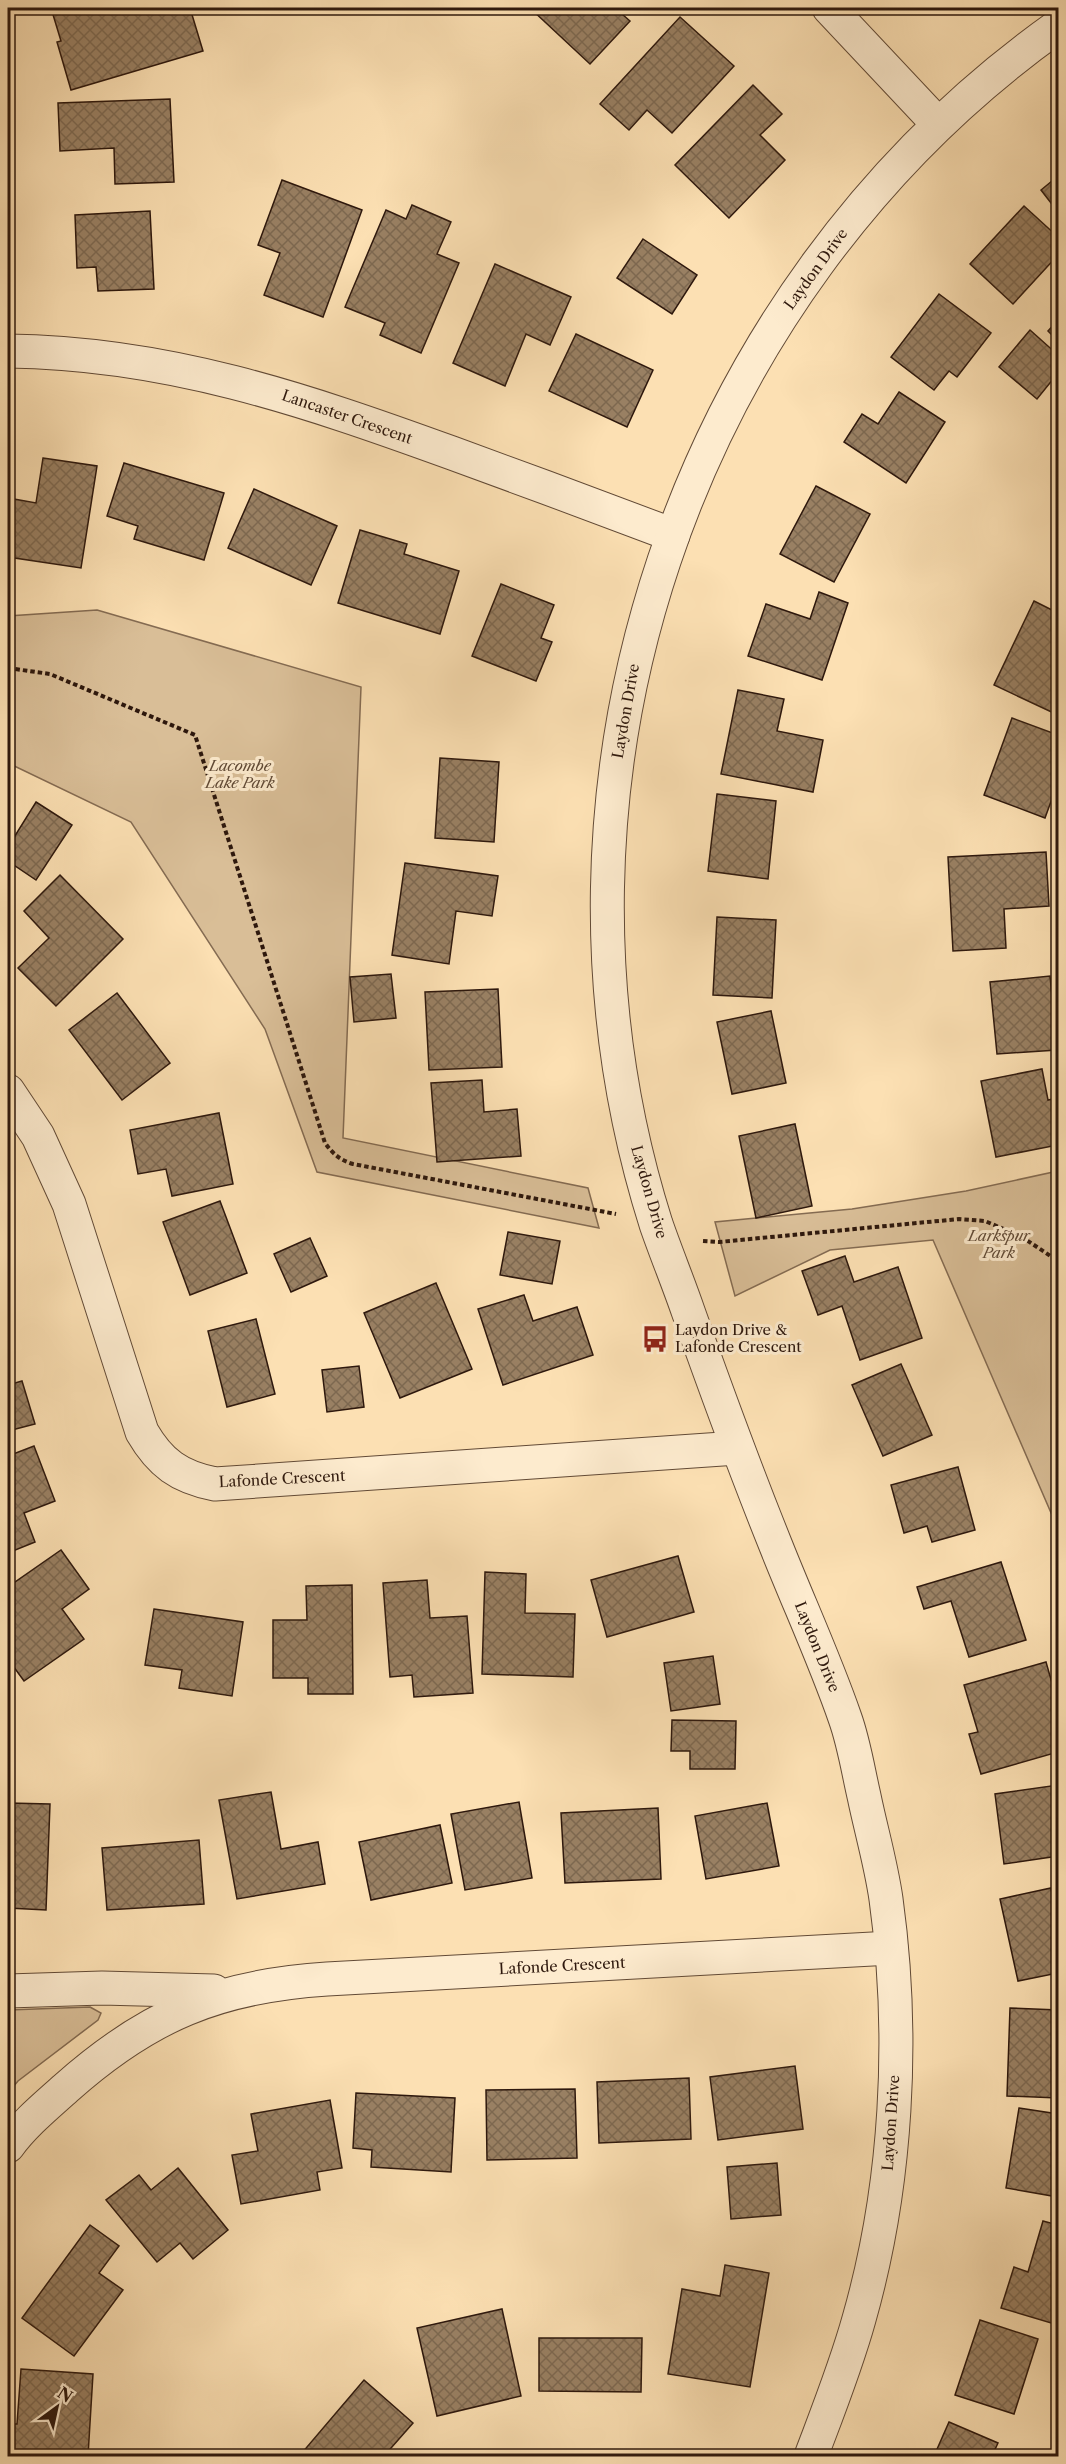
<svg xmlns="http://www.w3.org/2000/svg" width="1066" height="2464" font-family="'Libre Caslon Text',serif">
<defs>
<pattern id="building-cross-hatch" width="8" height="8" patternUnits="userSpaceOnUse" patternTransform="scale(1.5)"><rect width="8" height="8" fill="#998063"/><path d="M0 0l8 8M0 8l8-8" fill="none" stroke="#7d6850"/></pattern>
</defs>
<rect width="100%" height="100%" fill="#fce0b3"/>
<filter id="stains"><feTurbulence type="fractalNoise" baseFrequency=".00333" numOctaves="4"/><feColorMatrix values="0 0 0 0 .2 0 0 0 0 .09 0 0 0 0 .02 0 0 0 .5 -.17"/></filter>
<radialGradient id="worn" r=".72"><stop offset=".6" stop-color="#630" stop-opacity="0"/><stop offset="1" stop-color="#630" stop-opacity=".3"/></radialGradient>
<!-- green -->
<g fill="#d9be97" stroke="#846b52" stroke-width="1.5">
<path d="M97,610L361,687L343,1138L588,1188L599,1228L317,1172L265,1029L131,822L8,763V616Z"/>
<path d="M1058,1171V1529L933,1240L830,1250L735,1296L715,1222L852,1209L966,1191Z"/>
<path d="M90,2007L101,2013L98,2020L18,2081L8,2093V2010Z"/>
</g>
<!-- building -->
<g fill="url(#building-cross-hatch)" stroke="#2e180d" stroke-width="1.5">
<path d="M51,8H165L166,10L176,8H190L203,51L71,90L57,42L61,41Z"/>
<path d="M530,8H615L630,21L590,64Z"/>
<path d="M680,17L734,66L672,133L647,110L629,130L600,104Z"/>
<path d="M753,85L782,114L760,135L785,160L729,218L675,165Z"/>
<path d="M170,99L174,182L115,184L114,148L60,151L58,103Z"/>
<path d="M1058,176V212L1041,190Z"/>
<path d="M282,180L362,210L323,317L264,295L280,253L258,245Z"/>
<path d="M412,205L451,222L437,254L459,263L421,353L380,335L385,323L345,307L386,210L406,219Z"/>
<path d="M1024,206L1058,237V255L1013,304L970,264Z"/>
<path d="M150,211L154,289L98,291L96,267L77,268L75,215Z"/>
<path d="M643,239L697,275L672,314L617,278Z"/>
<path d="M495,264L571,297L550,345L526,334L505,386L453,363Z"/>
<path d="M939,294L991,333L957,377L949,371L934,390L891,357Z"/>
<path d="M1058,320V341L1048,331Z"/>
<path d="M1030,330L1058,355V373L1037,399L999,367Z"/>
<path d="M576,334L653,370L627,427L549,391Z"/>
<path d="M899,392L945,422L906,483L844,442L862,414L878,424Z"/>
<path d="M43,458L97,466L81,568L8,557V498L36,503Z"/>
<path d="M124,463L224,493L204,560L134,539L138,526L107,516Z"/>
<path d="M816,486L870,514L834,582L780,554Z"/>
<path d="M254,489L337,526L311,585L228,548Z"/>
<path d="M360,530L407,544L404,554L459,571L440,634L338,603Z"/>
<path d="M501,584L554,605L541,638L552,642L536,681L472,656Z"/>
<path d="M819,592L848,603L822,680L748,656L766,604L810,619Z"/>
<path d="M1034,601L1058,613V715L994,685Z"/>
<path d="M738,690L784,699L777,731L823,740L813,792L721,774Z"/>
<path d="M1012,718L1058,735V782L1045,818L984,795Z"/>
<path d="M440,758L499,762L494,842L435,838Z"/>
<path d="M717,794L776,801L768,879L708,871Z"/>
<path d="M36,802L72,825L36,880L8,861V847Z"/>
<path d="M1046,852L1049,906L1004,909L1006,948L953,951L948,857Z"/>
<path d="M405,863L498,876L492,916L456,911L449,964L392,955Z"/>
<path d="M60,875L123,939L56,1006L18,968L49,938L24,911Z"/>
<path d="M717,917L776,920L772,998L713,995Z"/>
<path d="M391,974L396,1018L354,1022L350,977Z"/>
<path d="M1050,976L1057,1050L997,1054L990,982Z"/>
<path d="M498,989L502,1067L429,1070L425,992Z"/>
<path d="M117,993L170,1063L122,1100L69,1030Z"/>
<path d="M771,1011L786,1083L732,1094L717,1022Z"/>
<path d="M1042,1069L1048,1100L1058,1098V1145L996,1157L981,1081Z"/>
<path d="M482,1080L484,1112L517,1109L521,1156L437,1162L431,1083Z"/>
<path d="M219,1113L233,1184L172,1196L166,1169L138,1174L130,1130Z"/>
<path d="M795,1124L812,1206L756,1218L739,1136Z"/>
<path d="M220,1201L247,1273L190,1295L163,1222Z"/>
<path d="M508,1232L560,1241L552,1284L500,1275Z"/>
<path d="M310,1238L327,1276L291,1292L274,1254Z"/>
<path d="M845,1256L854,1282L898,1267L922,1338L860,1360L842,1306L818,1315L802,1271Z"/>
<path d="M436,1283L472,1369L400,1398L364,1313Z"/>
<path d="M524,1295L533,1321L577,1307L593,1355L503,1385L478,1309Z"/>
<path d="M256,1319L275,1394L227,1407L208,1331Z"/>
<path d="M901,1364L932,1435L883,1456L852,1385Z"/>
<path d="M359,1366L364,1407L327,1412L322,1370Z"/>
<path d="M22,1381L35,1424L8,1431V1385Z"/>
<path d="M34,1446L55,1501L24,1513L35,1542L8,1553V1456Z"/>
<path d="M958,1467L975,1530L932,1542L927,1526L904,1533L891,1485Z"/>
<path d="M61,1550L89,1589L62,1609L84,1639L24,1681L8,1659V1587Z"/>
<path d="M678,1556L694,1612L607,1637L591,1580Z"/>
<path d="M1001,1562L1026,1640L969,1657L951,1601L924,1609L917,1587Z"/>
<path d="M485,1572L526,1574L525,1613L575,1614L573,1677L482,1674Z"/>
<path d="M427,1580L430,1618L467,1616L473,1693L414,1697L412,1675L390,1677L383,1583Z"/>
<path d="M352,1585L353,1694H308V1678H273V1620H307L306,1586Z"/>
<path d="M154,1609L243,1622L232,1696L179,1688L182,1670L145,1665Z"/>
<path d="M713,1656L720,1704L671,1711L664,1663Z"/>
<path d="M1046,1662L1058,1704V1752L981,1774L969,1734L978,1732L964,1685Z"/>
<path d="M672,1720L736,1721L735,1769H690V1751H671Z"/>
<path d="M1058,1785V1856L1004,1864L995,1794Z"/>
<path d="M271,1792L281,1849L318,1842L325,1884L237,1899L219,1800Z"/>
<path d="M519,1802L532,1878L465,1890L451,1814Z"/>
<path d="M8,1803L50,1804L46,1910L8,1908Z"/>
<path d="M767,1803L779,1866L706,1879L695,1816Z"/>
<path d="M658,1808L661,1879L565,1883L561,1813Z"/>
<path d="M440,1825L452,1883L371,1900L359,1842Z"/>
<path d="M199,1840L204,1904L107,1910L102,1848Z"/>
<path d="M1051,1888L1058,1924V1973L1018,1981L1000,1899Z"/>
<path d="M1010,2008L1058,2010V2098L1007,2096Z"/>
<path d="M795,2066L803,2129L718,2140L710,2077Z"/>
<path d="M689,2078L691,2139L599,2143L597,2082Z"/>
<path d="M575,2089L577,2158L487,2160L486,2090Z"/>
<path d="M356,2093L455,2098L451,2172L371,2167L372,2150L353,2148Z"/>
<path d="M330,2100L342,2168L317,2172L320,2190L241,2204L232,2155L258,2151L251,2114Z"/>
<path d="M1019,2108L1058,2114V2197L1006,2188Z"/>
<path d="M777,2163L781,2215L731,2219L727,2167Z"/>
<path d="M178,2168L228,2230L193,2259L180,2243L157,2262L106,2200L139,2175L151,2190Z"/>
<path d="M1043,2221L1058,2225V2325L1001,2308L1014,2267L1028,2272Z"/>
<path d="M90,2225L119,2246L99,2273L123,2290L74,2356L22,2318Z"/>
<path d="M725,2265L769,2273L750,2387L668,2374L682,2289L720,2296Z"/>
<path d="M502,2309L521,2396L437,2416L417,2328Z"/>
<path d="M980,2320L1038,2339L1014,2414L955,2395Z"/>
<path d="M539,2338H642L641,2392L539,2391Z"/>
<path d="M21,2369L93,2374L88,2456H8V2424H17Z"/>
<path d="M364,2380L413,2423L384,2456H304L301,2454Z"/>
<path d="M949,2422L998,2443L992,2456H934Z"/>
</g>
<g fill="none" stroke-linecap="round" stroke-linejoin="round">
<defs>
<g id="minor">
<path d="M829,8L938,124"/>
<path d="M8,351C168,353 303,399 452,453C526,480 599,507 673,535"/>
<path d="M8,1091L38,1136L69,1204L142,1432C160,1463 179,1477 215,1484L737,1448"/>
<path d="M8,1991L102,1988L214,1991"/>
<path d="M8,2146C24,2124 46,2106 66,2088C148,2015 218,1986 327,1979L891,1948"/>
</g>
<path id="tertiary" d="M811,2456C828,2411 846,2366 859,2319C897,2186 905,2036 886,1899C881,1864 871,1830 864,1796C858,1770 854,1743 845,1718C825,1660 799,1604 776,1546C745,1469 716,1390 688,1311C678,1282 666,1253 656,1224C517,785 683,292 1058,26"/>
</defs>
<!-- minor casing -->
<use href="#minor" stroke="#624a36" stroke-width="35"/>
<!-- tertiary casing -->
<use href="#tertiary" stroke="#624a36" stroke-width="35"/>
<!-- path -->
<g stroke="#2e180d" stroke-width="4" stroke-dasharray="4.5 3" stroke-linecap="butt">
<path d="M8,668L50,674L195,735L325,1143C333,1154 340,1160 353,1164L616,1214"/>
<path d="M703,1241L719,1242L959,1219L985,1221L1022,1237L1058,1261"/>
</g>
<!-- minor -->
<use href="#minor" stroke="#fdebce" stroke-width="33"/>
<!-- tertiary -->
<use href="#tertiary" stroke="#fdebce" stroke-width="33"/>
</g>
<!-- icons -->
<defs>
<symbol id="bus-bare" viewBox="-9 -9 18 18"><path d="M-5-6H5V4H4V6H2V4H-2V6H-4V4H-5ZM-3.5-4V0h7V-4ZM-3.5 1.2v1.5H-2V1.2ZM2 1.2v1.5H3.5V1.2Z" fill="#8f2418" stroke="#fdebce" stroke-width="2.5" paint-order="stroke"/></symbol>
</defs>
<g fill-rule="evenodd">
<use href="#bus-bare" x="636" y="1320" width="38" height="38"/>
</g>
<g text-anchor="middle" stroke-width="6" stroke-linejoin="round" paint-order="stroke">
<!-- street labels -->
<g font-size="15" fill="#2e180d" stroke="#fdebce">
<text transform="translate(816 269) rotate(-54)" y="5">Laydon Drive</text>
<text transform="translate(347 417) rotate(19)" y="5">Lancaster Crescent</text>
<text transform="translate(626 711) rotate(-80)" y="5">Laydon Drive</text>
<text transform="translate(649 1192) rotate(74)" y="5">Laydon Drive</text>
<text transform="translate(282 1479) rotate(-3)" y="5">Lafonde Crescent</text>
<text transform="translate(817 1647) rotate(68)" y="5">Laydon Drive</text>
<text transform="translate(562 1966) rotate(-3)" y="5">Lafonde Crescent</text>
<text transform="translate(891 2123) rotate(-86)" y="5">Laydon Drive</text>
</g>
<!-- park labels -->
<g font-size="15" font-style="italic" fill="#614a36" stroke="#fdebce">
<text x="240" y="771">Lacombe<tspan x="240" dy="17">Lake Park</tspan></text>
<text x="999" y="1241">Larkspur<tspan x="999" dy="17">Park</tspan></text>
</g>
<!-- poi labels -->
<g font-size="15" fill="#2e180d" stroke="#fdebce" text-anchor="start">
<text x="675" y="1335">Laydon Drive &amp;<tspan x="675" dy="17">Lafonde Crescent</tspan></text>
</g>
</g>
<!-- margin -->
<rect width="1066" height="2464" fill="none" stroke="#fce0b3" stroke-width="30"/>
<rect x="9" y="9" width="1048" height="2446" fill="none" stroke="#2e180d" stroke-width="3"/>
<rect x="15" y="15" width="1036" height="2434" fill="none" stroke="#2e180d" stroke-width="1.5"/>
<!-- north arrow -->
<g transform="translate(57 2407) rotate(33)" stroke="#fdebce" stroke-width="4.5" paint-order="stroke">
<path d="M0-4.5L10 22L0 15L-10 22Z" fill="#2e180d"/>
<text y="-9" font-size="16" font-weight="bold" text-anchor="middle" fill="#2e180d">N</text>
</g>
<rect width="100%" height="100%" filter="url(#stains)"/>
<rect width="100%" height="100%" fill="url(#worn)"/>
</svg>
